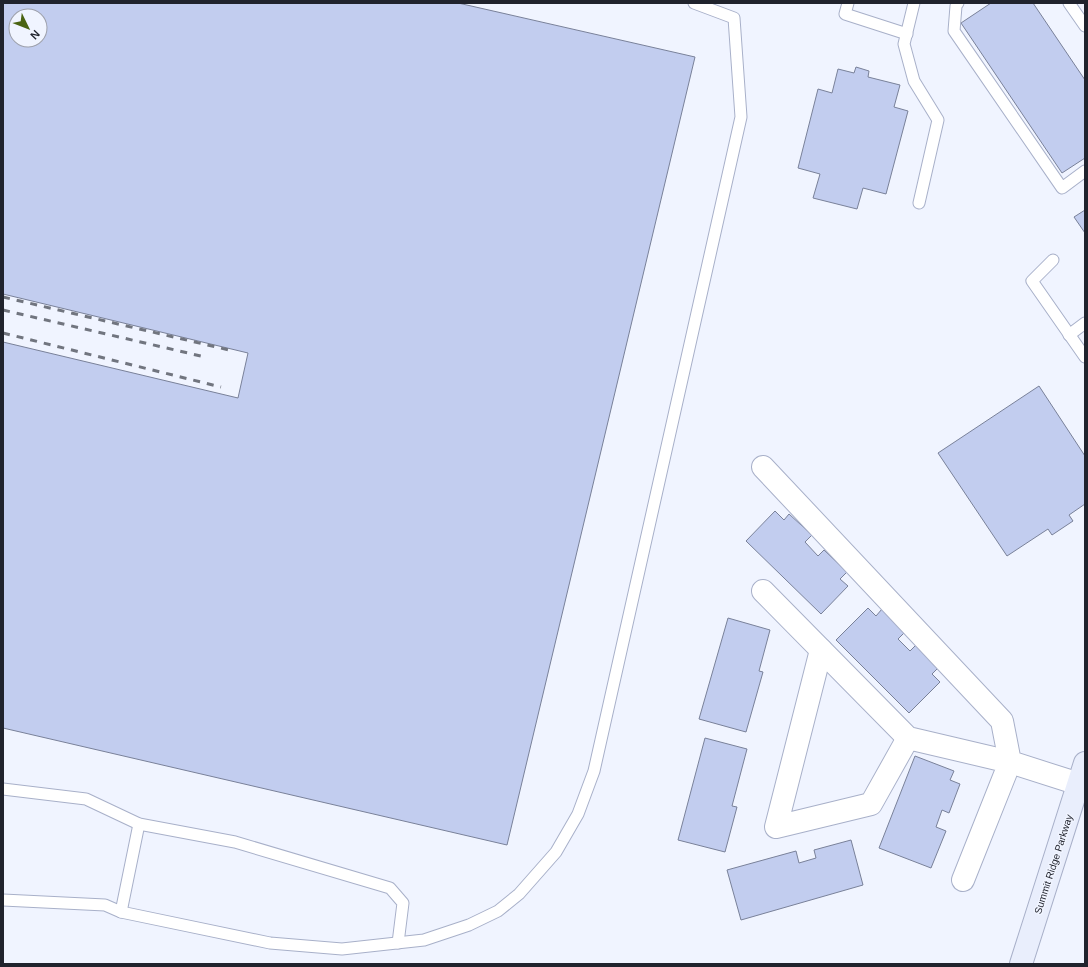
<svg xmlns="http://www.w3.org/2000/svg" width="1088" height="967" font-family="Helvetica,sans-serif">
<rect width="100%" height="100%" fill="#f0f4ff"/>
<!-- building -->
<g fill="#c2cdef" stroke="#798199" fill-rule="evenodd">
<path d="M3,3H458L695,57L507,845L3,728V342L238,398L248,353L3,294ZM16,16H40V40H16Z"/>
<path d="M991,3H1033L1085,80V158L1062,173L961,23Z"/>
<path d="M856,67L869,71L868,77L900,85L894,107L908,111L886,194L863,188L857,209L813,198L820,174L798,168L818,89L832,93L838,69L854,73Z"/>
<path d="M1085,210V233L1074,217Z"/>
<path d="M1039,386L1085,456V504L1069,515L1073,521L1052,535L1048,529L1007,556L938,453Z"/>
<path d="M775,511L784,520L789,514L812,535L805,542L818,556L824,550L847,572L840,579L848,586L821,614L746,541Z"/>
<path d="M868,608L876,616L882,609L905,632L898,639L910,651L916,645L939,667L932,674L940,682L909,713L836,640Z"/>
<path d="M728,618L770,630L759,671L763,672L746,732L699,719Z"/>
<path d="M705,738L747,749L732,806L737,807L725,852L678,840Z"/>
<path d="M915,756L954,771L950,780L960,784L949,813L942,810L936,827L946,831L931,868L879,848Z"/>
<path d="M851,840L863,885L741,920L727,870L796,851L799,863L816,858L814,850Z"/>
</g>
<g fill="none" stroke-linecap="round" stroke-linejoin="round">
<defs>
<g id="lane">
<path d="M848,3L845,14L907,34"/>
<path d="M914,3L904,44L914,81L938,120L919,203"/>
<path d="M958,3L956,6L954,31L1062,188L1085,171"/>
<path d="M1069,3L1085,26"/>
<path d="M1053,260L1032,281L1085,357"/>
<path d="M1069,335L1085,323"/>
<path d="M3,789L86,799L139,824L235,842L390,888L403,903L398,943"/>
<path d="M3,900L105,905L121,912L270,943L342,949L424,940L469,925L498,911L519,894L556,852L578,814L594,771L741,117L734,18L694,3"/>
<path d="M121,912L139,824"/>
</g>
<g id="street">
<path d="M763,467L1002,721L1010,762L1079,784"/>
<path d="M763,591L908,738L1010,762L963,880"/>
<path d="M821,650L776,827L871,804L908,738"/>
</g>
<path id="secondary" d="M1021,964L1085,763"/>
</defs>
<!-- lane casing -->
<use href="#lane" stroke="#a8b0c9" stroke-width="13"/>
<!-- street casing -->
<use href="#street" stroke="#a8b0c9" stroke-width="24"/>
<!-- secondary casing -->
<use href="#secondary" stroke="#a8b0c9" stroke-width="24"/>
<!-- lane -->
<use href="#lane" stroke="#fff" stroke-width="11"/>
<!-- street -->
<use href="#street" stroke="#fff" stroke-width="22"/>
<!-- secondary -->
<use href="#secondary" stroke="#e9eefc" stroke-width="22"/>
<!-- rail -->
<g stroke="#71757f" stroke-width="3" stroke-dasharray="7 7" stroke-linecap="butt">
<path d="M3,297L229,350"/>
<path d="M3,310L205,357"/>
<path d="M3,333L221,387"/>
</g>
</g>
<g text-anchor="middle" stroke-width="3" stroke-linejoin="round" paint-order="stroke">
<!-- street labels -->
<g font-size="10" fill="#20232d" stroke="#f0f4ff">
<text transform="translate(1053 864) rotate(-72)" y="4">Summit Ridge Parkway</text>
</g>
</g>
<!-- border -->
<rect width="1088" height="967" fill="none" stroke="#20232d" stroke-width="8"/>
<!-- north arrow -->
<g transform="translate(28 28) rotate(133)"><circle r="19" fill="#f0f4ff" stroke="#9da0ab"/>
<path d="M0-3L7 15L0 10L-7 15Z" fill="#4a6312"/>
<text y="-6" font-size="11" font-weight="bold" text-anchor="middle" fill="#20232d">N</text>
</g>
</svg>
